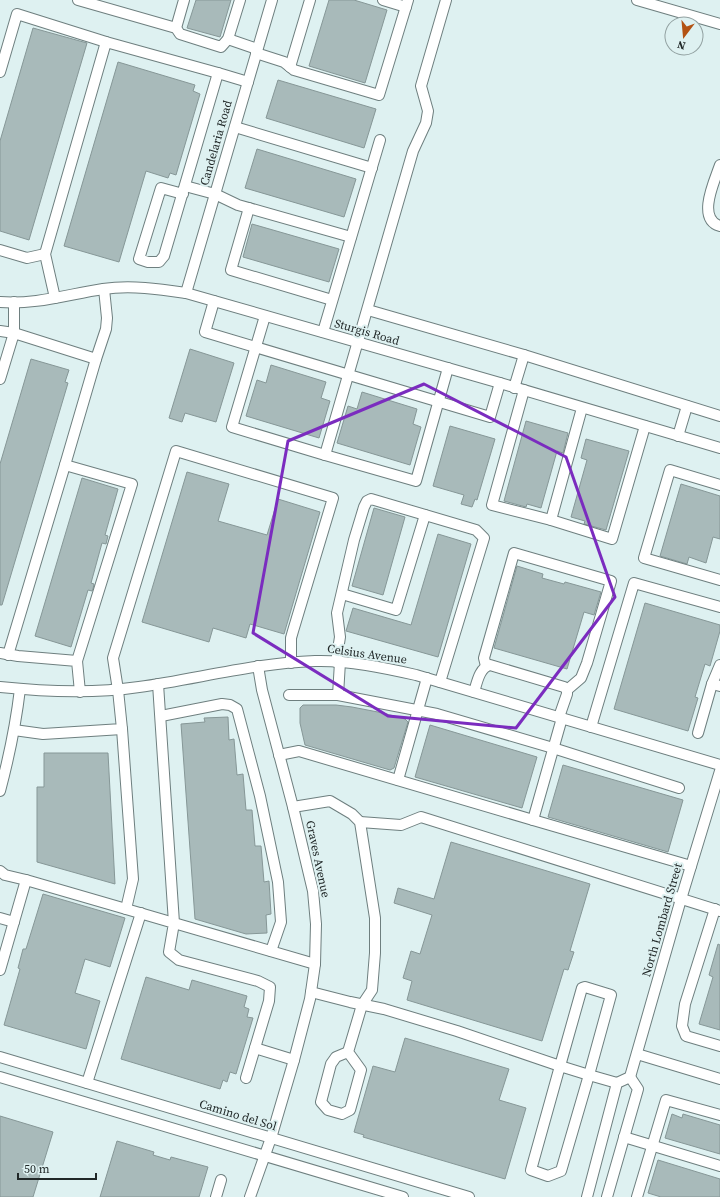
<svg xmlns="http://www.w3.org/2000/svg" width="720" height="1197" font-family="'Source Serif 4',serif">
<rect width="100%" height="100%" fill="#def1f1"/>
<!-- building -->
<g fill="#a8baba" stroke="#869797">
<path d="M196,0H231L220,37L187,28Z"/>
<path d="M329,0H354L387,10L365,83L309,66Z"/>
<path d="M33,28L87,43L29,240L0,231V141Z"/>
<path d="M118,62L195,85L193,91L200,94L176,175L170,173L168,178L146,171L119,262L64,246Z"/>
<path d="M278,80L376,109L364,148L266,118Z"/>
<path d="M257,149L356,179L344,217L245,188Z"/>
<path d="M252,224L339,249L329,282L243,257Z"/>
<path d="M190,349L234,363L216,422L185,413L182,422L169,418Z"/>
<path d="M31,359L69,370L65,382L68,383L2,605H0V464Z"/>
<path d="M271,365L326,382L321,398L330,401L319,438L246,416L257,380L266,383Z"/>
<path d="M362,392L417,409L413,424L421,427L410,465L337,443L348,406L357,409Z"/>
<path d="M526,421L568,433L563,453L557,451L541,508L527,504L526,507L504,501Z"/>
<path d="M450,426L495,439L477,500L475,499L472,507L461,504L464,495L433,486Z"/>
<path d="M586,439L629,451L606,530L584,524L585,521L571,517L587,460L581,458Z"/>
<path d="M187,472L229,484L218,521L267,535L278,499L320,512L284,634L250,624L246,638L213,628L209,642L142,622Z"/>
<path d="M82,478L118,489L105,535L108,536L106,544L102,543L91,583L94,584L93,589L92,591L88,590L71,647L35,636Z"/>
<path d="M681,484L720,496V539L713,537L706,563L689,557L687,564L660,556Z"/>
<path d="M374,508L405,517L383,595L352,586Z"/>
<path d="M438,534L471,544L438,657L346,631L353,608L411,625Z"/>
<path d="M517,566L543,574L542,578L564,584L565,582L601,592L594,615L584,612L567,669L494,648Z"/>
<path d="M645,603L720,625V631L710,666L705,664L695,697L698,698L688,731L614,709Z"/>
<path d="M303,705H336L352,707L383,713L405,719L408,722L394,768L390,770L305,745L300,723V708Z"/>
<path d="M228,717L229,740L234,739L237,775L243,774L246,810H252L255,846H261L264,882L269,881L271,914L266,915L267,933L246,934L195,919L181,724L205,722L204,718Z"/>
<path d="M430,725L537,757L522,808L415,777Z"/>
<path d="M44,753H108L115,884L37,862V787H44Z"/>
<path d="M563,765L683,800L668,852L548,817Z"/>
<path d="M451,842L590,884L570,951L574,952L568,970L564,969L542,1041L407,1000L412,981L403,978L411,951L420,954L432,915L394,903L398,888L434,899Z"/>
<path d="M43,894L125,918L110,967L85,959L75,993L100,1001L86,1049L4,1025L20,969L18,968L23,949H26Z"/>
<path d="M718,944L720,945V1030L699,1024L713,977L709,975Z"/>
<path d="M146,977L189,990L192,980L247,996L244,1007L249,1009L247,1017L253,1018L236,1074L230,1072L227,1082L223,1080L220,1089L121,1059Z"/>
<path d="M405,1038L509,1069L499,1100L526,1108L505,1179L363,1137L364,1135L354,1132L373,1066L395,1072Z"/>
<path d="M672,1114L682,1118L683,1114L720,1125V1154L665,1138Z"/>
<path d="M0,1116L53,1132L33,1197H0Z"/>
<path d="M117,1141L154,1152L153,1155L170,1160L171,1157L208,1167L199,1197H100Z"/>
<path d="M658,1160L720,1179V1197H661L648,1193Z"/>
</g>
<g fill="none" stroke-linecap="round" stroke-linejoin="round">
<defs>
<g id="minor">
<path d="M78,0L176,28L180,34L221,47L228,39L240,0"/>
<path d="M383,0L406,7"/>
<path d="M446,0L421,86L428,111L426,123L413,151L325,455L416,481L448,368"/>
<path d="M637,0L720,24"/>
<path d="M176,28L184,0"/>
<path d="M228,39L257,49"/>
<path d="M256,53L284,62L294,70L379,95L408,0"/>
<path d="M290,67L310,0"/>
<path d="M0,72L17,14L106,42"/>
<path d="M235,127L372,168"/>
<path d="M720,165C715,180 696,219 720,226"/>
<path d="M185,186L215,194L238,205L351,237"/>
<path d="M183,194L161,188L139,259L148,262H159L164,256L218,73L248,82"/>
<path d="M249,208L231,270L332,300"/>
<path d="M0,250L27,258L45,254"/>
<path d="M186,293L272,0"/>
<path d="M55,298L45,254L106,42L218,73"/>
<path d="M214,301L205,332L490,417L500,383"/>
<path d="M0,302C35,305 69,294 103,289C131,285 159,289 186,293L500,383L720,448"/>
<path d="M368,310L524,355L720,416"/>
<path d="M265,316L232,427L325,455"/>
<path d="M0,331L14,333V302"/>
<path d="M323,332L380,140"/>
<path d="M0,379L14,333L96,359L106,329L107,318L104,289"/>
<path d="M514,388L524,355"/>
<path d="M524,390L492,505L551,520L612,539L645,426"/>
<path d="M678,436L687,406"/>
<path d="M720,485L670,470L644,558L720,580"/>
<path d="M551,520L582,408"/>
<path d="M342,594L396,610L425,515"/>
<path d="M0,653L18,656L77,661L80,692"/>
<path d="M8,655L65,465"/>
<path d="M77,661L132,484L65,465L96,359"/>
<path d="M336,662L340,637L337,613L354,540L364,507L367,501L371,499L476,530L484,538L440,682"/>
<path d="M720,665L712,684L720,686"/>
<path d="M486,666L484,658L514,553L611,581L587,663L581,678L567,690"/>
<path d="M158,684L174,923L315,964"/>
<path d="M0,687C47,692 92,694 139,687C197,679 255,663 315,661C348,660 385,668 416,675L720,765"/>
<path d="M474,692C477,683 479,668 490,665L564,687L567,690V694L559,717"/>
<path d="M289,695H338L437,714L553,748L679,788"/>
<path d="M338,695L340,662"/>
<path d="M161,716L222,704L230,705L237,709L260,796L278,882L281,922L271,951"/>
<path d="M562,718L533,820L691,866"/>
<path d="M591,727L634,583L720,607"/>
<path d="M122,729L133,879L126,909L174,923L169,952L179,960L258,981L270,987L269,1001L246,1078"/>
<path d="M14,730L43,734L122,729L118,690L113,658L176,451L333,498L293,631L291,638V663"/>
<path d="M698,733L712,684"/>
<path d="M279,755L299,751L533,820"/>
<path d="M398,780L427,678"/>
<path d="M0,791C9,757 16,723 20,689"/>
<path d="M293,807L330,801L352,814L360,822L375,918V953L372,990L362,1005L348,1052L336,1057L331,1064L321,1102L328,1110L342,1114L350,1110L361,1070L348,1052"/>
<path d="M360,822L401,825L421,817L720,911"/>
<path d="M0,871L5,875L26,880"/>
<path d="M715,909L685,1004L682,1026L686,1036L720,1046"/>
<path d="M0,918L14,922"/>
<path d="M0,970L26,880L126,909"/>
<path d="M311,992L350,1002L384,1009L457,1031L560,1066L582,988L585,987L611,995L589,1075L617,1083"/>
<path d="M255,1048L294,1060"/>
<path d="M637,1054L720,1079"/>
<path d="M0,1057L469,1197"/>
<path d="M560,1066L589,1075L561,1171L548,1176L531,1170Z"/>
<path d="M0,1077L403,1197"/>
<path d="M87,1083L141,913"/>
<path d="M624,1137L720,1166"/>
<path d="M216,1197L221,1180"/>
<path d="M250,1197L271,1138L294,1060L310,999L315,964L316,924L313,891L293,807L262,690L258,666"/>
<path d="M587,1197L617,1083L630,1077L681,899L720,771"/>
<path d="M607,1197L638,1089L630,1077"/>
<path d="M637,1197L666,1100L720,1115"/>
</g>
</defs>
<!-- minor casing -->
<use href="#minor" stroke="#6e7f7f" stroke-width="12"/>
<!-- minor -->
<use href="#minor" stroke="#fff" stroke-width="10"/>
</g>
<!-- marked area -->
<path fill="none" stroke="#7b2cbf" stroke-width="3" stroke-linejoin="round" d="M424,384L566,457L615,597L516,728L388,716L253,633L288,441Z"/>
<g text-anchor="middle" stroke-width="4" stroke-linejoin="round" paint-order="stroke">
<!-- street labels -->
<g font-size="12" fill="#212828" stroke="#def1f1">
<text transform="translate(216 143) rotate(-74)" y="4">Candelaria Road</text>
<text transform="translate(367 332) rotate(16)" y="4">Sturgis Road</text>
<text transform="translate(367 654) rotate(8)" y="4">Celsius Avenue</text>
<text transform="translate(318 859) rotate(78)" y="4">Graves Avenue</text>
<text transform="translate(662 920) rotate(-74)" y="4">North Lombard Street</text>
<text transform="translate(238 1115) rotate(17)" y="4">Camino del Sol</text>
</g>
</g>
<!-- north arrow -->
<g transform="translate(684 36) rotate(196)"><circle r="19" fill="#def1f1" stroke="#92a1a1"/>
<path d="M0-3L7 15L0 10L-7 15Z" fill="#b35213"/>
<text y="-6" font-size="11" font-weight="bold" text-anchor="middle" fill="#212828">N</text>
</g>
<!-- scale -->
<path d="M18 1173v6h78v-6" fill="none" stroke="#212828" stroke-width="2"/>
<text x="24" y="1173" font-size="12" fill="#212828" stroke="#def1f1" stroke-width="3" paint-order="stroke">50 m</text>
</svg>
